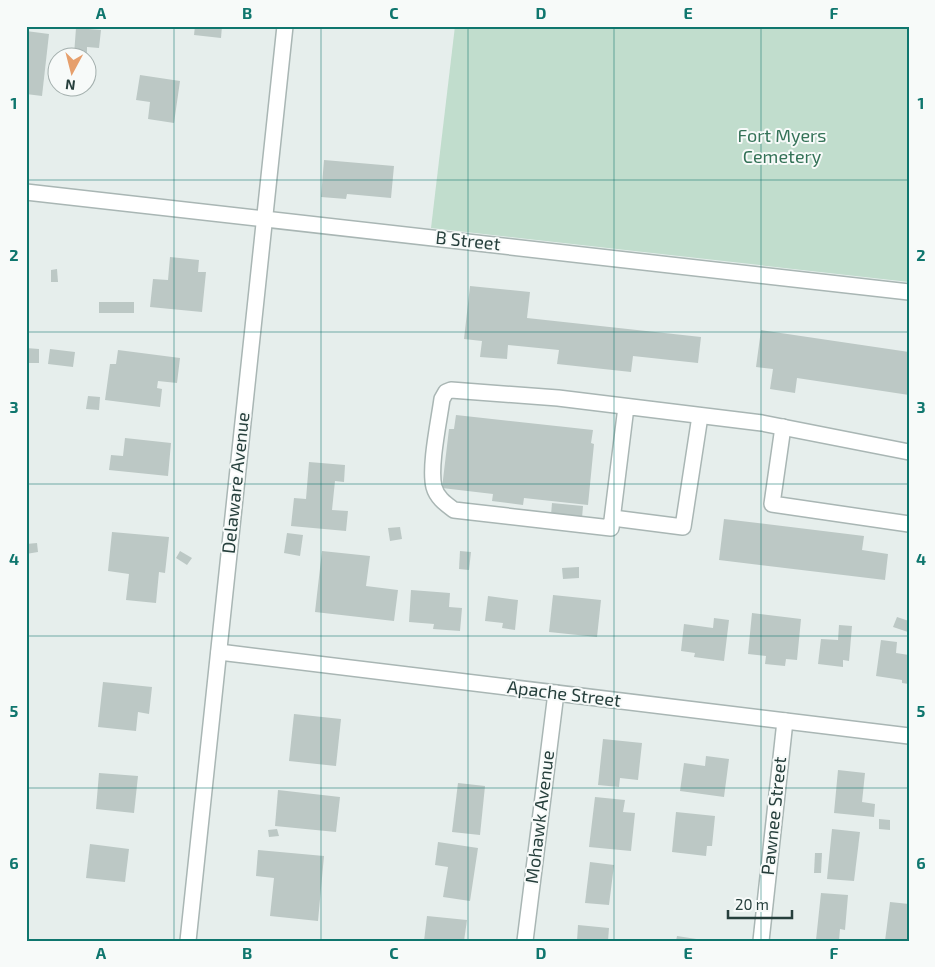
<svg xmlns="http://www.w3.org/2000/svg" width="935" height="967" font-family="'Exo 2',sans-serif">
<rect width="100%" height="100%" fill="#e6eeec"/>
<!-- green -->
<path fill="#c1ddcd" d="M455,26H909V282L431,228Z"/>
<!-- building -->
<g fill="#bcc8c5">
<path d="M195,26H222L221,38L194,35Z"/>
<path d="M76,28L101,30L99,48L87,47V56L74,55Z"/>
<path d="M26,31L49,34L42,96L26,94Z"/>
<path d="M140,75L180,81L174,123L148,119L150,102L136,100Z"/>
<path d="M324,160L394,166L391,198L347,194L346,199L321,197Z"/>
<path d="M170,257L199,260L198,272H206L202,312L150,307L153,279L168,280Z"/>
<path d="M57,269L58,282H51V270Z"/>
<path d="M470,286L530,292L527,318L701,337L698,363L633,356L631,372L557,364L559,350L508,345L507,359L480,357L482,341L464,339Z"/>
<rect x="99" y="302" width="35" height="11"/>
<path d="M761,330L909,352V395L797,378L795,393L770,389L773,369L756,367Z"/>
<path d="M26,348L39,349V363H26Z"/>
<path d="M50,349L75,352L73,367L48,364Z"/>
<path d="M118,350L180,358L177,383L158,381L157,388L162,389L160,407L105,400L110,364H116Z"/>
<path d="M88,396L100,397L99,410L86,409Z"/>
<path d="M456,415L593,430L591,443L594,444L588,505L524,498L523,505L492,501L493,494L442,488L449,429H454Z"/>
<path d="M125,438L171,443L168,476L109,470L111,455L123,456Z"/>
<path d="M309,462L345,465L344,482L335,481L332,510L348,511L346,531L291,526L294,498L306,499Z"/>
<path d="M552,503L583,506L582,518L551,515Z"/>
<path d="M724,519L864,536L862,550L888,554L885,580L719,560Z"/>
<path d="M400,527L402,539L390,541L388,528Z"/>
<path d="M112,532L169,537L165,573L159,572L156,603L126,600L129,574L108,571Z"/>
<path d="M287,533L303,535L300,556L284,553Z"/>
<path d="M37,543L38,552L26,554V544Z"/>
<path d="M180,551L192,558L187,565L176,558Z"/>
<path d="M322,551L370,556L366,586L398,590L394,621L315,612Z"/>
<path d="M460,551L471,552L469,570L459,569Z"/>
<path d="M579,567V578L563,579L562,568Z"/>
<path d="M411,590L450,593L449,607L462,608L460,631L433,629L434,624L409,622Z"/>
<path d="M553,595L601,600L597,637L549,632Z"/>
<path d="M488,596L518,600L515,630L502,628L503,623L485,621Z"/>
<path d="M752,613L801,619L797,660L786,659L785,666L765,664L766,656L748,654Z"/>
<path d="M897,617L909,621L908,632L893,627Z"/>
<path d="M714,618L729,620L724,661L694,657L695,653L681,651L684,624L713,628Z"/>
<path d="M839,625L852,626L849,661L843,660V667L818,664L821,639L838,640Z"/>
<path d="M881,640L897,642L896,653L909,655V684L902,683V680L876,676Z"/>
<path d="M103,682L152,687L149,714L138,712L136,731L98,727Z"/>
<path d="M294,714L341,719L336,766L289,761Z"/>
<path d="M603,739L642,743L638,780L620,778L619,787L598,785Z"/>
<path d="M706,756L729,759L724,797L680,791L684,763L705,766Z"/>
<path d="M838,770L865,773L862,802L875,804L874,817L834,813Z"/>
<path d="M99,773L138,776L134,813L96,809Z"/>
<path d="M458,783L485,786L480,835L452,832Z"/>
<path d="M278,790L340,797L336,832L275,826Z"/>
<path d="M595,797L625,800L623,812L635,813L631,851L589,847Z"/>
<path d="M676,812L715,816L712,846H707L706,856L672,852Z"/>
<path d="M879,819L890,820V830L879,829Z"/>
<path d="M277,829L279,836L269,837L268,830Z"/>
<path d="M832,829L860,832L854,881L827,879Z"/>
<path d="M438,842L478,848L470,901L443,897L448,867L435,865Z"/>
<path d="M90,844L129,849L125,882L86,878Z"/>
<path d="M258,850L324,856L318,921L270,916L274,878L256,876Z"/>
<path d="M815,853H822L821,873H814Z"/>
<path d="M590,862L614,865L609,905L585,903Z"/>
<path d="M821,893L848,895L845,930L840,929L839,941L816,940Z"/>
<path d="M890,902L909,904V941H885Z"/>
<path d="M427,916L467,920L464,941H424Z"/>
<path d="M578,925L609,928L608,941H577Z"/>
<path d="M677,936L703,940V941H676Z"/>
</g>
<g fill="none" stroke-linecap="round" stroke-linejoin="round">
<defs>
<g id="minor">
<path d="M26,192L909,292"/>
<path d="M626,407L611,528L454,510C446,504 437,498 434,487C429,467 439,421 442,399L446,392L451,390L558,398L762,423L909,452"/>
<path d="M783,427L772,504L909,524"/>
<path d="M613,518L683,527L700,416"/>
<path d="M219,652L909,736"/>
<path d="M188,941L285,26"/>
<path d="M525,941L556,693"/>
<path d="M761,941L785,721"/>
</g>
</defs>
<!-- minor casing -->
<use href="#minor" stroke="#a9b6b4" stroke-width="18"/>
<!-- minor -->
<use href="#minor" stroke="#fff" stroke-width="15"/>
</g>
<!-- grid -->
<path fill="none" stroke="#0f766e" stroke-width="1" stroke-opacity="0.55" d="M174,26V941M321,26V941M468,26V941M614,26V941M761,26V941M26,180H909M26,332H909M26,484H909M26,636H909M26,788H909"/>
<g text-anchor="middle" stroke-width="4" stroke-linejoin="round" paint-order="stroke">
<!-- park labels -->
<g font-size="18" fill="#347257" stroke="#f7faf9">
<text x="782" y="142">Fort Myers<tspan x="782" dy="21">Cemetery</tspan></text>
</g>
<!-- street labels -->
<g font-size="18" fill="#263f3c" stroke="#f7faf9">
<text transform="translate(468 241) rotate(6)" y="6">B Street</text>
<text transform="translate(236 483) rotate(-84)" y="6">Delaware Avenue</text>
<text transform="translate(564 694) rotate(7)" y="6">Apache Street</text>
<text transform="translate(774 816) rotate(-84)" y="6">Pawnee Street</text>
<text transform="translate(540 817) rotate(-83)" y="6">Mohawk Avenue</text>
</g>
</g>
<!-- border -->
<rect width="935" height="967" fill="none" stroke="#f7faf9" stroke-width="55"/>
<!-- north arrow -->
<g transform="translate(72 72) rotate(187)"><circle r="24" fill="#f7faf9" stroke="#a3afad"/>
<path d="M0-4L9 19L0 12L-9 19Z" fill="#e69f6c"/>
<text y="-8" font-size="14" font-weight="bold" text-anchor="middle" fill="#263f3c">N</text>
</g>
<!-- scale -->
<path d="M728 910v8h64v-8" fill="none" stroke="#263f3c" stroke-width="2.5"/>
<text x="735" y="910" font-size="15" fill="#263f3c" stroke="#f7faf9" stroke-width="4" paint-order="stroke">20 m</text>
<rect x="28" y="28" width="880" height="912" fill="none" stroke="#0f766e" stroke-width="2"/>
<g font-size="16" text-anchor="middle" font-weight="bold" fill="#0f766e">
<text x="101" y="19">A</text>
<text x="247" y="19">B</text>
<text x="394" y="19">C</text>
<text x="541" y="19">D</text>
<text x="688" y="19">E</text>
<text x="834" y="19">F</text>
<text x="14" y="109">1</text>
<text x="921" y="109">1</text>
<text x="14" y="261">2</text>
<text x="921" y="261">2</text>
<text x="14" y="413">3</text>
<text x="921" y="413">3</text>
<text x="14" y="565">4</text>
<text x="921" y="565">4</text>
<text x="14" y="717">5</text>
<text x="921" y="717">5</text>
<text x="14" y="869">6</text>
<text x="921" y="869">6</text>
<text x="101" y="959">A</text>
<text x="247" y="959">B</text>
<text x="394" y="959">C</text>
<text x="541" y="959">D</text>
<text x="688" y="959">E</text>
<text x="834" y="959">F</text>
</g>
</svg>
